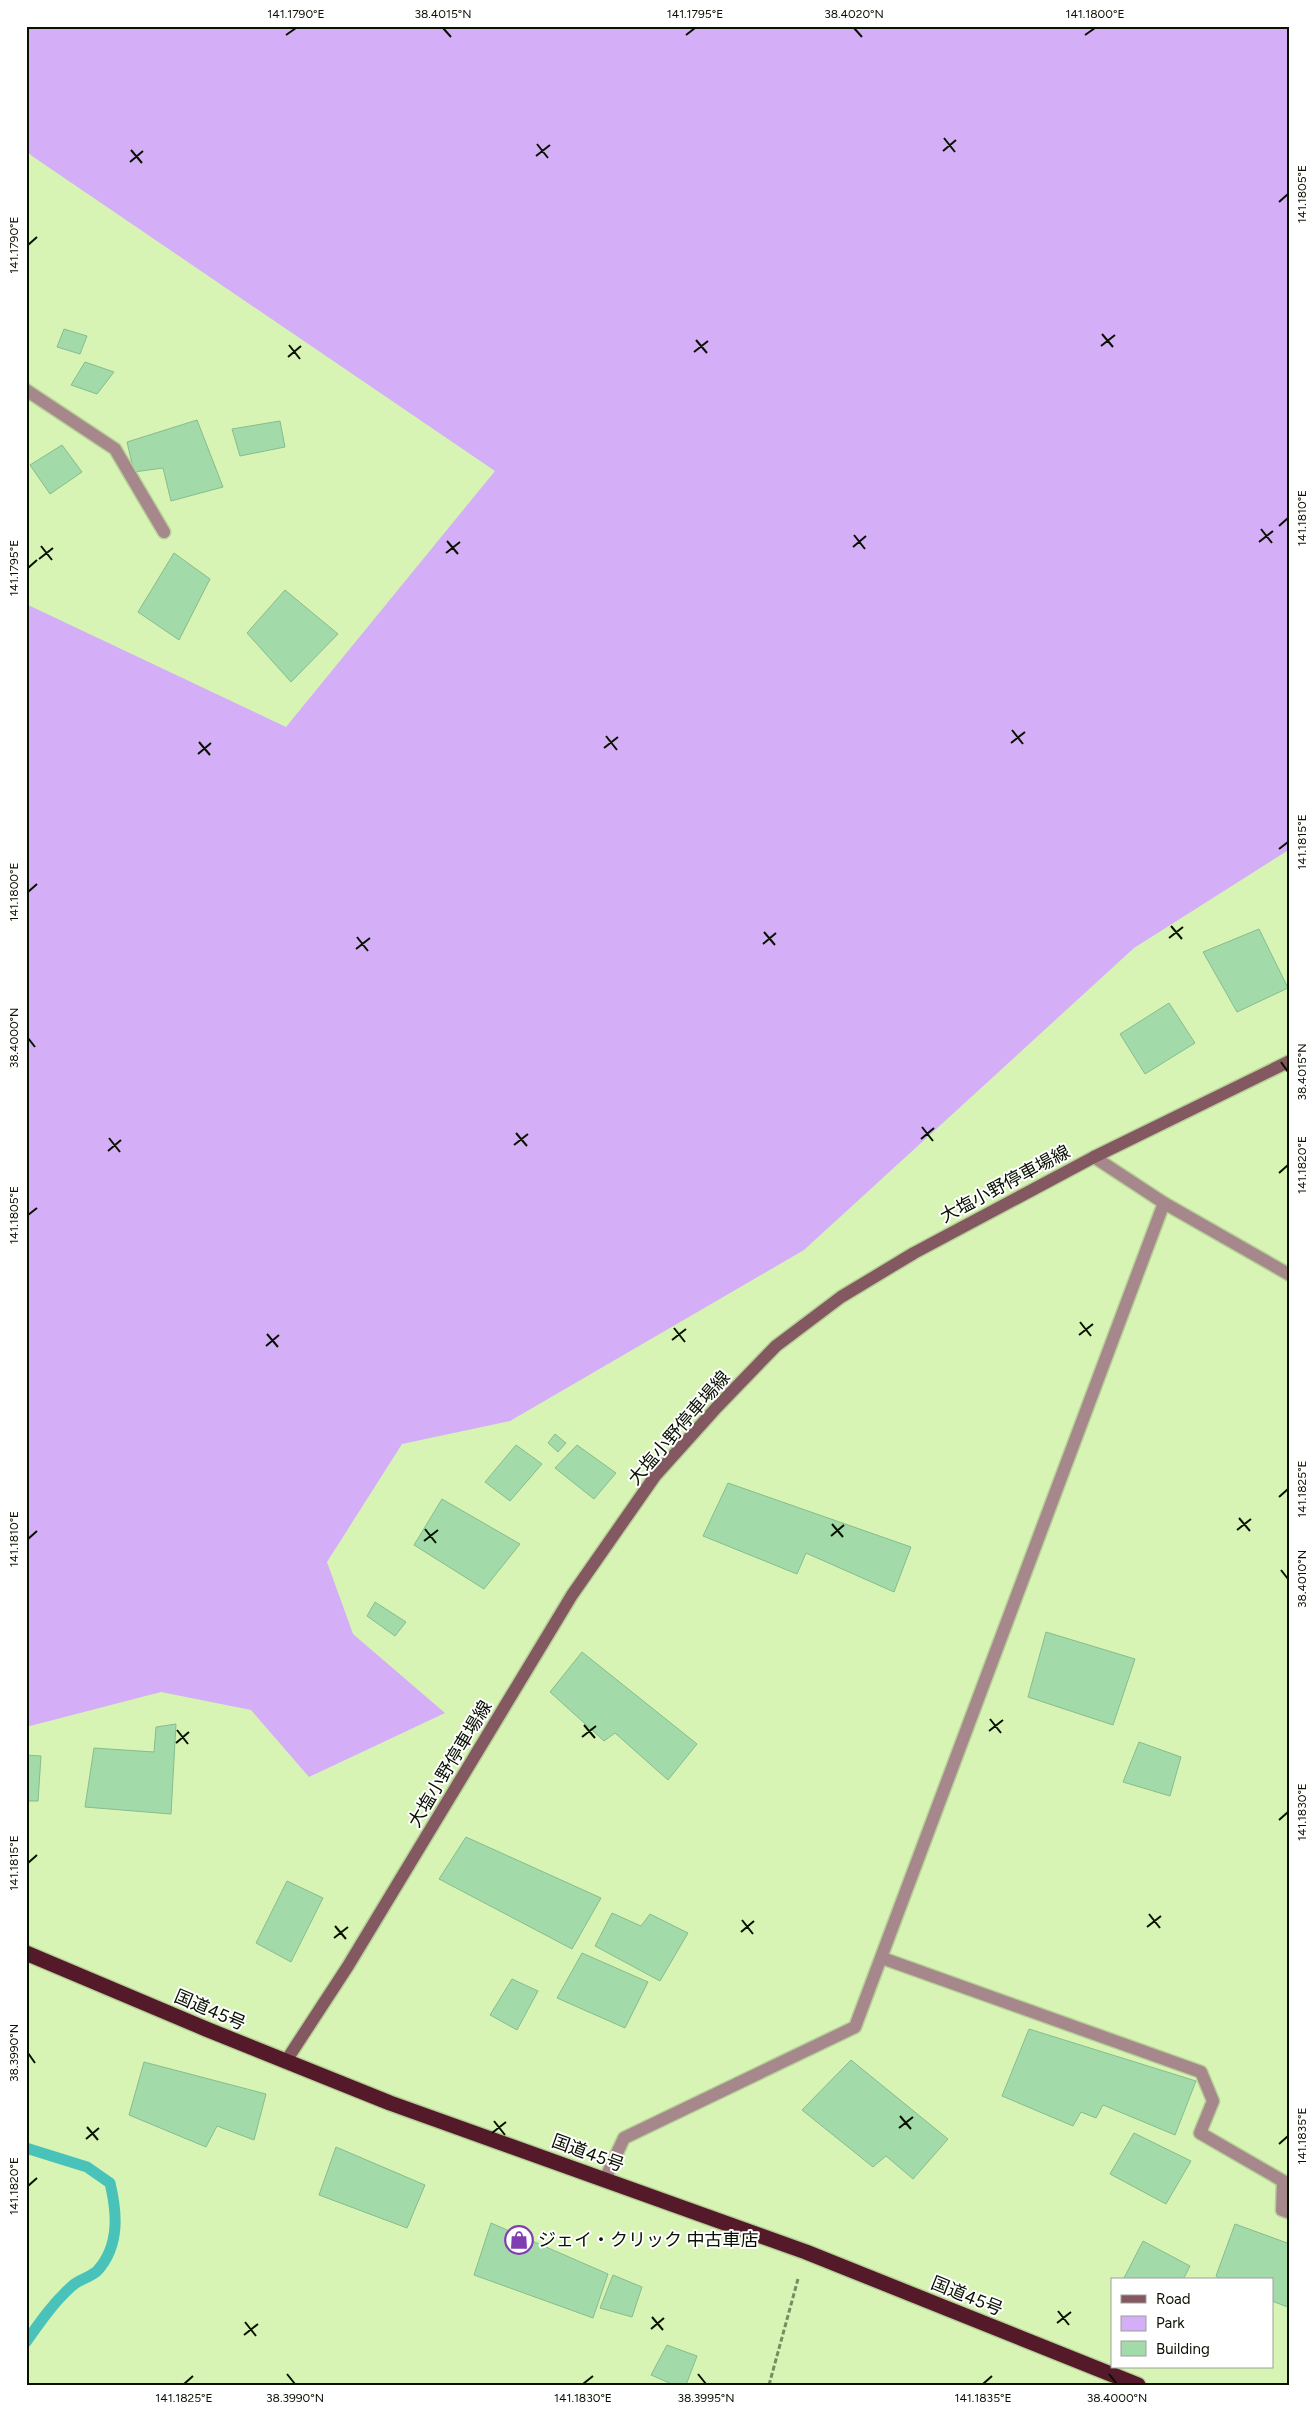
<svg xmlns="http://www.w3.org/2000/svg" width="1316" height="2411" font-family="Figtree,'Noto Sans JP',sans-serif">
<rect width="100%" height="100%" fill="#d7f4b5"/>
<!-- green -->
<path fill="#d4aef7" d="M26,26H1290V849L1134,948L804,1250L510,1421L402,1444L327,1562L353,1634L445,1713L309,1777L251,1710L161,1692L26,1727V604L286,727L495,471L32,156L26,150Z"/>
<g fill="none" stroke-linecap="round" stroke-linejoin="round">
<!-- stream -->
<path stroke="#49c3b9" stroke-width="11" d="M26,2148L87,2167L110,2183C117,2212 120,2245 98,2270C92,2277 79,2279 72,2286C54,2302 40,2322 26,2342"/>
</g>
<!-- building -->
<g fill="#a3daa9" stroke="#87bc8d">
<path d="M64,329L87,336L80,354L57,347Z"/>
<path d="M85,362L114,372L97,394L71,385Z"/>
<path d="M197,420L223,487L171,501L163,468L134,472L127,442Z"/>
<path d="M280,421L285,447L240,456L232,429Z"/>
<path d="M62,445L82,472L50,494L30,465Z"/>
<path d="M174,553L210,579L179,640L138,612Z"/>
<path d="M285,590L338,634L291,682L247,633Z"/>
<path d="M1259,929L1288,988L1237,1012L1203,952Z"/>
<path d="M1169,1003L1195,1043L1145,1074L1120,1034Z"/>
<path d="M555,1434L566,1443L558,1452L548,1443Z"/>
<path d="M516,1445L542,1464L510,1501L485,1482Z"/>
<path d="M577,1445L616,1473L594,1499L555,1468Z"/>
<path d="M728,1483L911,1547L894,1592L806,1553L797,1574L703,1536Z"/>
<path d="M442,1499L520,1544L484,1589L414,1545Z"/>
<path d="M375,1602L406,1622L395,1636L367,1616Z"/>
<path d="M1046,1632L1135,1659L1113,1725L1028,1697Z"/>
<path d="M582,1652L697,1744L668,1780L615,1733L604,1741L550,1692Z"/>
<path d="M176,1724L171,1814L85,1807L94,1748L154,1752L156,1727Z"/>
<path d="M1139,1742L1181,1757L1170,1796L1123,1782Z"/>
<path d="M26,1755L41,1756L38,1801H26Z"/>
<path d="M466,1837L601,1898L572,1949L439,1879Z"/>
<path d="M287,1881L323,1898L291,1962L256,1943Z"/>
<path d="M612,1913L641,1926L650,1914L688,1933L660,1981L595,1946Z"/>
<path d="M582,1953L648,1982L625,2028L557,1998Z"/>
<path d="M512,1979L538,1991L517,2030L490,2015Z"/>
<path d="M1029,2029L1196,2081L1175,2135L1103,2105L1096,2118L1081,2112L1073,2126L1002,2096Z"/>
<path d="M851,2060L948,2139L913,2179L886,2156L873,2167L802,2110Z"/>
<path d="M144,2062L266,2094L254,2140L217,2126L206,2147L129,2115Z"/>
<path d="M1134,2133L1191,2161L1166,2204L1110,2174Z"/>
<path d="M336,2147L425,2185L407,2228L319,2195Z"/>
<path d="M491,2223L608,2274L593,2318L474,2275Z"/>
<path d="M1235,2224L1290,2244V2308L1272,2301V2280H1223L1216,2276Z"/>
<path d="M1143,2241L1190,2266L1183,2280H1123Z"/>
<path d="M613,2275L642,2287L632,2317L600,2308Z"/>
<path d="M667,2345L697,2356L686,2385H674L651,2375Z"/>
</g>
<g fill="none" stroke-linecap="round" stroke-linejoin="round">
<defs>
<path id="lane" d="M882,1958L1201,2072L1213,2101L1200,2133L1283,2181L1282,2210L1290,2213"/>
<g id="street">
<path d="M26,390L115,449L164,532"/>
<path d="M1094,1157L1164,1203L1290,1275"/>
<path d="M605,2179L624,2138L855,2027L1164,1203"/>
</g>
<path id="secondary" d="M286,2061L348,1966L572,1595L655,1476L717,1407L776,1346L841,1297L914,1253L1094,1157L1290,1061"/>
<path id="highway" d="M26,1953L206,2029L390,2103L806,2252L1138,2385"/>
</defs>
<!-- lane casing -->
<use href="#lane" stroke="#b6d098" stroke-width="15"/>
<!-- street casing -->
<use href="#street" stroke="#b6d098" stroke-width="15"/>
<!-- secondary casing -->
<use href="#secondary" stroke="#b6d098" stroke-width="15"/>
<!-- highway casing -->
<use href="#highway" stroke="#b6d098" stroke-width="18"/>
<!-- path -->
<path stroke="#788c62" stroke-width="3" stroke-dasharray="5 2.5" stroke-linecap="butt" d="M769,2385L798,2279"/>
<!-- lane -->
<use href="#lane" stroke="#a6878b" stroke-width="12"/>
<!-- street -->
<use href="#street" stroke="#a6878b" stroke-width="12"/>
<!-- secondary -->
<use href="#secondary" stroke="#845860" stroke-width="12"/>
<!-- highway -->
<use href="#highway" stroke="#541a29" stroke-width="15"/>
</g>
<!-- ticks -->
<path fill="none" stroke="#091100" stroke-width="2" d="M443,28L451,37M854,28L862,37M286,35L296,28M686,35L695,28M1085,35L1095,28M944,138L955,152M537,144L548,158M131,150L142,163M943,151L956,140M536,156L550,145M130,162L143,151M1279,202L1288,194M28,245L37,237M1102,334L1113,347M696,340L707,353M289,345L300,359M1101,346L1115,335M694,352L708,341M288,357L301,346M1279,526L1288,518M1261,529L1272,543M854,535L865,549M447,541L458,554M1259,542L1273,531M41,546L52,560M853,547L866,536M446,553L460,542M39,559L53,548M28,568L37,560M1012,730L1023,744M606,736L617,750M199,742L210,755M1011,743L1025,732M604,748L618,737M198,754L211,743M1279,849L1288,842M28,892L37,884M1171,926L1182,939M764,932L775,945M357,937L368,951M1169,938L1183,927M763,944L776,933M356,949L370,938M28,1038L35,1047M1281,1062L1288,1072M922,1127L933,1141M516,1133L527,1146M109,1138L120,1152M921,1139L934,1128M514,1145L528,1134M108,1151L121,1140M1279,1173L1288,1165M28,1215L37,1208M1080,1322L1091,1336M674,1328L685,1342M267,1334L278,1347M1079,1335L1093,1324M672,1340L686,1329M266,1346L279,1335M1279,1497L1288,1489M1239,1518L1250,1531M832,1524L843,1537M425,1529L436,1543M1237,1530L1251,1519M831,1536L844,1525M28,1539L37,1531M424,1541L438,1530M1281,1570L1288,1579M990,1719L1001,1733M584,1725L595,1738M177,1730L188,1744M989,1731L1003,1720M582,1737L596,1726M176,1743L189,1732M1279,1820L1288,1812M28,1863L37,1855M1149,1914L1160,1928M742,1920L753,1934M335,1926L346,1939M1147,1927L1161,1916M741,1932L754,1921M334,1938L348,1927M28,2053L35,2063M900,2116L911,2129M494,2121L505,2135M87,2127L98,2140M899,2128L913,2117M492,2133L506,2122M86,2139L99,2128M1279,2144L1288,2136M28,2186L37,2178M1058,2311L1069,2325M652,2317L663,2330M245,2322L256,2336M1057,2323L1071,2312M651,2329L664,2318M244,2335L258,2324M287,2374L295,2384M698,2374L706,2384M1109,2374L1117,2384M184,2384L193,2376M583,2384L593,2376M983,2384L992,2376"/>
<!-- icons -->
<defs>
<symbol id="shop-ring" viewBox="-11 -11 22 22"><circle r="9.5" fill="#fff" stroke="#803db1" stroke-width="1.5"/><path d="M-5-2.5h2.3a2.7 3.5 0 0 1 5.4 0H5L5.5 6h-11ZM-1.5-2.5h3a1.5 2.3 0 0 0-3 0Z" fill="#803db1"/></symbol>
</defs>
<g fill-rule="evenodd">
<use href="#shop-ring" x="503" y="2224" width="32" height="32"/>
</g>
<g text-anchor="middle" stroke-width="4" stroke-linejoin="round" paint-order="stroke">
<!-- street labels -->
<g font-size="18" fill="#091100" stroke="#fff">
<text transform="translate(1005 1184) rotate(-28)" y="6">大塩小野停車場線</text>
<text transform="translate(679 1428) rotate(-49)" y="6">大塩小野停車場線</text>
<text transform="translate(450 1764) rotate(-59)" y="6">大塩小野停車場線</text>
<text transform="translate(210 2010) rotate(23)" y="6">国道45号</text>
<text transform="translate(588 2153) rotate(20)" y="6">国道45号</text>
<text transform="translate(967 2296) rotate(22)" y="6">国道45号</text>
</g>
<!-- poi labels -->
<g font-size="18" fill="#091100" stroke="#fff" text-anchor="start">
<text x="538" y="2246">ジェイ・クリック 中古車店</text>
</g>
</g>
<!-- border -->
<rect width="1316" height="2411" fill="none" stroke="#ffffff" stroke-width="55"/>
<!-- legend -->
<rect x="1111" y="2278" width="162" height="90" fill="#ffffff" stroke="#9da099"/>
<rect x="1121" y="2295" width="25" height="8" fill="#845860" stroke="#9da099"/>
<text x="1156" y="2304" font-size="15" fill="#091100">Road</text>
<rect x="1121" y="2316" width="25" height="15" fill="#d4aef7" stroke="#9da099"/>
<text x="1156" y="2328" font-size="15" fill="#091100">Park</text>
<rect x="1121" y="2341" width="25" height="15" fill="#a3daa9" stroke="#9da099"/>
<text x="1156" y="2354" font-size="15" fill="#091100">Building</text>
<rect x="28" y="28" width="1260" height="2356" fill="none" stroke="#091100" stroke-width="2"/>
<g font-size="12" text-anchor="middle" fill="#091100">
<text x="296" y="18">141.1790°E</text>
<text x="443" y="18">38.4015°N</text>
<text x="695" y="18">141.1795°E</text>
<text x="854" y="18">38.4020°N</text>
<text x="1095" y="18">141.1800°E</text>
<text transform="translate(1302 194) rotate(-90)" y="4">141.1805°E</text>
<text transform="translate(14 245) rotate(-90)" y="4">141.1790°E</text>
<text transform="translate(1302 518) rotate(-90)" y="4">141.1810°E</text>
<text transform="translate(14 568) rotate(-90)" y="4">141.1795°E</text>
<text transform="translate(1302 842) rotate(-90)" y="4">141.1815°E</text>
<text transform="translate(14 892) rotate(-90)" y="4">141.1800°E</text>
<text transform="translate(14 1038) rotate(-90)" y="4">38.4000°N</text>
<text transform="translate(1302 1072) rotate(-90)" y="4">38.4015°N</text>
<text transform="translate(1302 1165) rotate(-90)" y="4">141.1820°E</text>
<text transform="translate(14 1215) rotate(-90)" y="4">141.1805°E</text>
<text transform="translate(1302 1489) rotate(-90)" y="4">141.1825°E</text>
<text transform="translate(14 1539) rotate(-90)" y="4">141.1810°E</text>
<text transform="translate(1302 1579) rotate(-90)" y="4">38.4010°N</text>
<text transform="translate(1302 1812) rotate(-90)" y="4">141.1830°E</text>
<text transform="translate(14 1863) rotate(-90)" y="4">141.1815°E</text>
<text transform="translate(14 2053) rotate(-90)" y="4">38.3990°N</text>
<text transform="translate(1302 2136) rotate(-90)" y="4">141.1835°E</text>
<text transform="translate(14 2186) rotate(-90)" y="4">141.1820°E</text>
<text x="184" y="2402">141.1825°E</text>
<text x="295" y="2402">38.3990°N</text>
<text x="583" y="2402">141.1830°E</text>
<text x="706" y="2402">38.3995°N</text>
<text x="983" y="2402">141.1835°E</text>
<text x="1117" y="2402">38.4000°N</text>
</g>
</svg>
